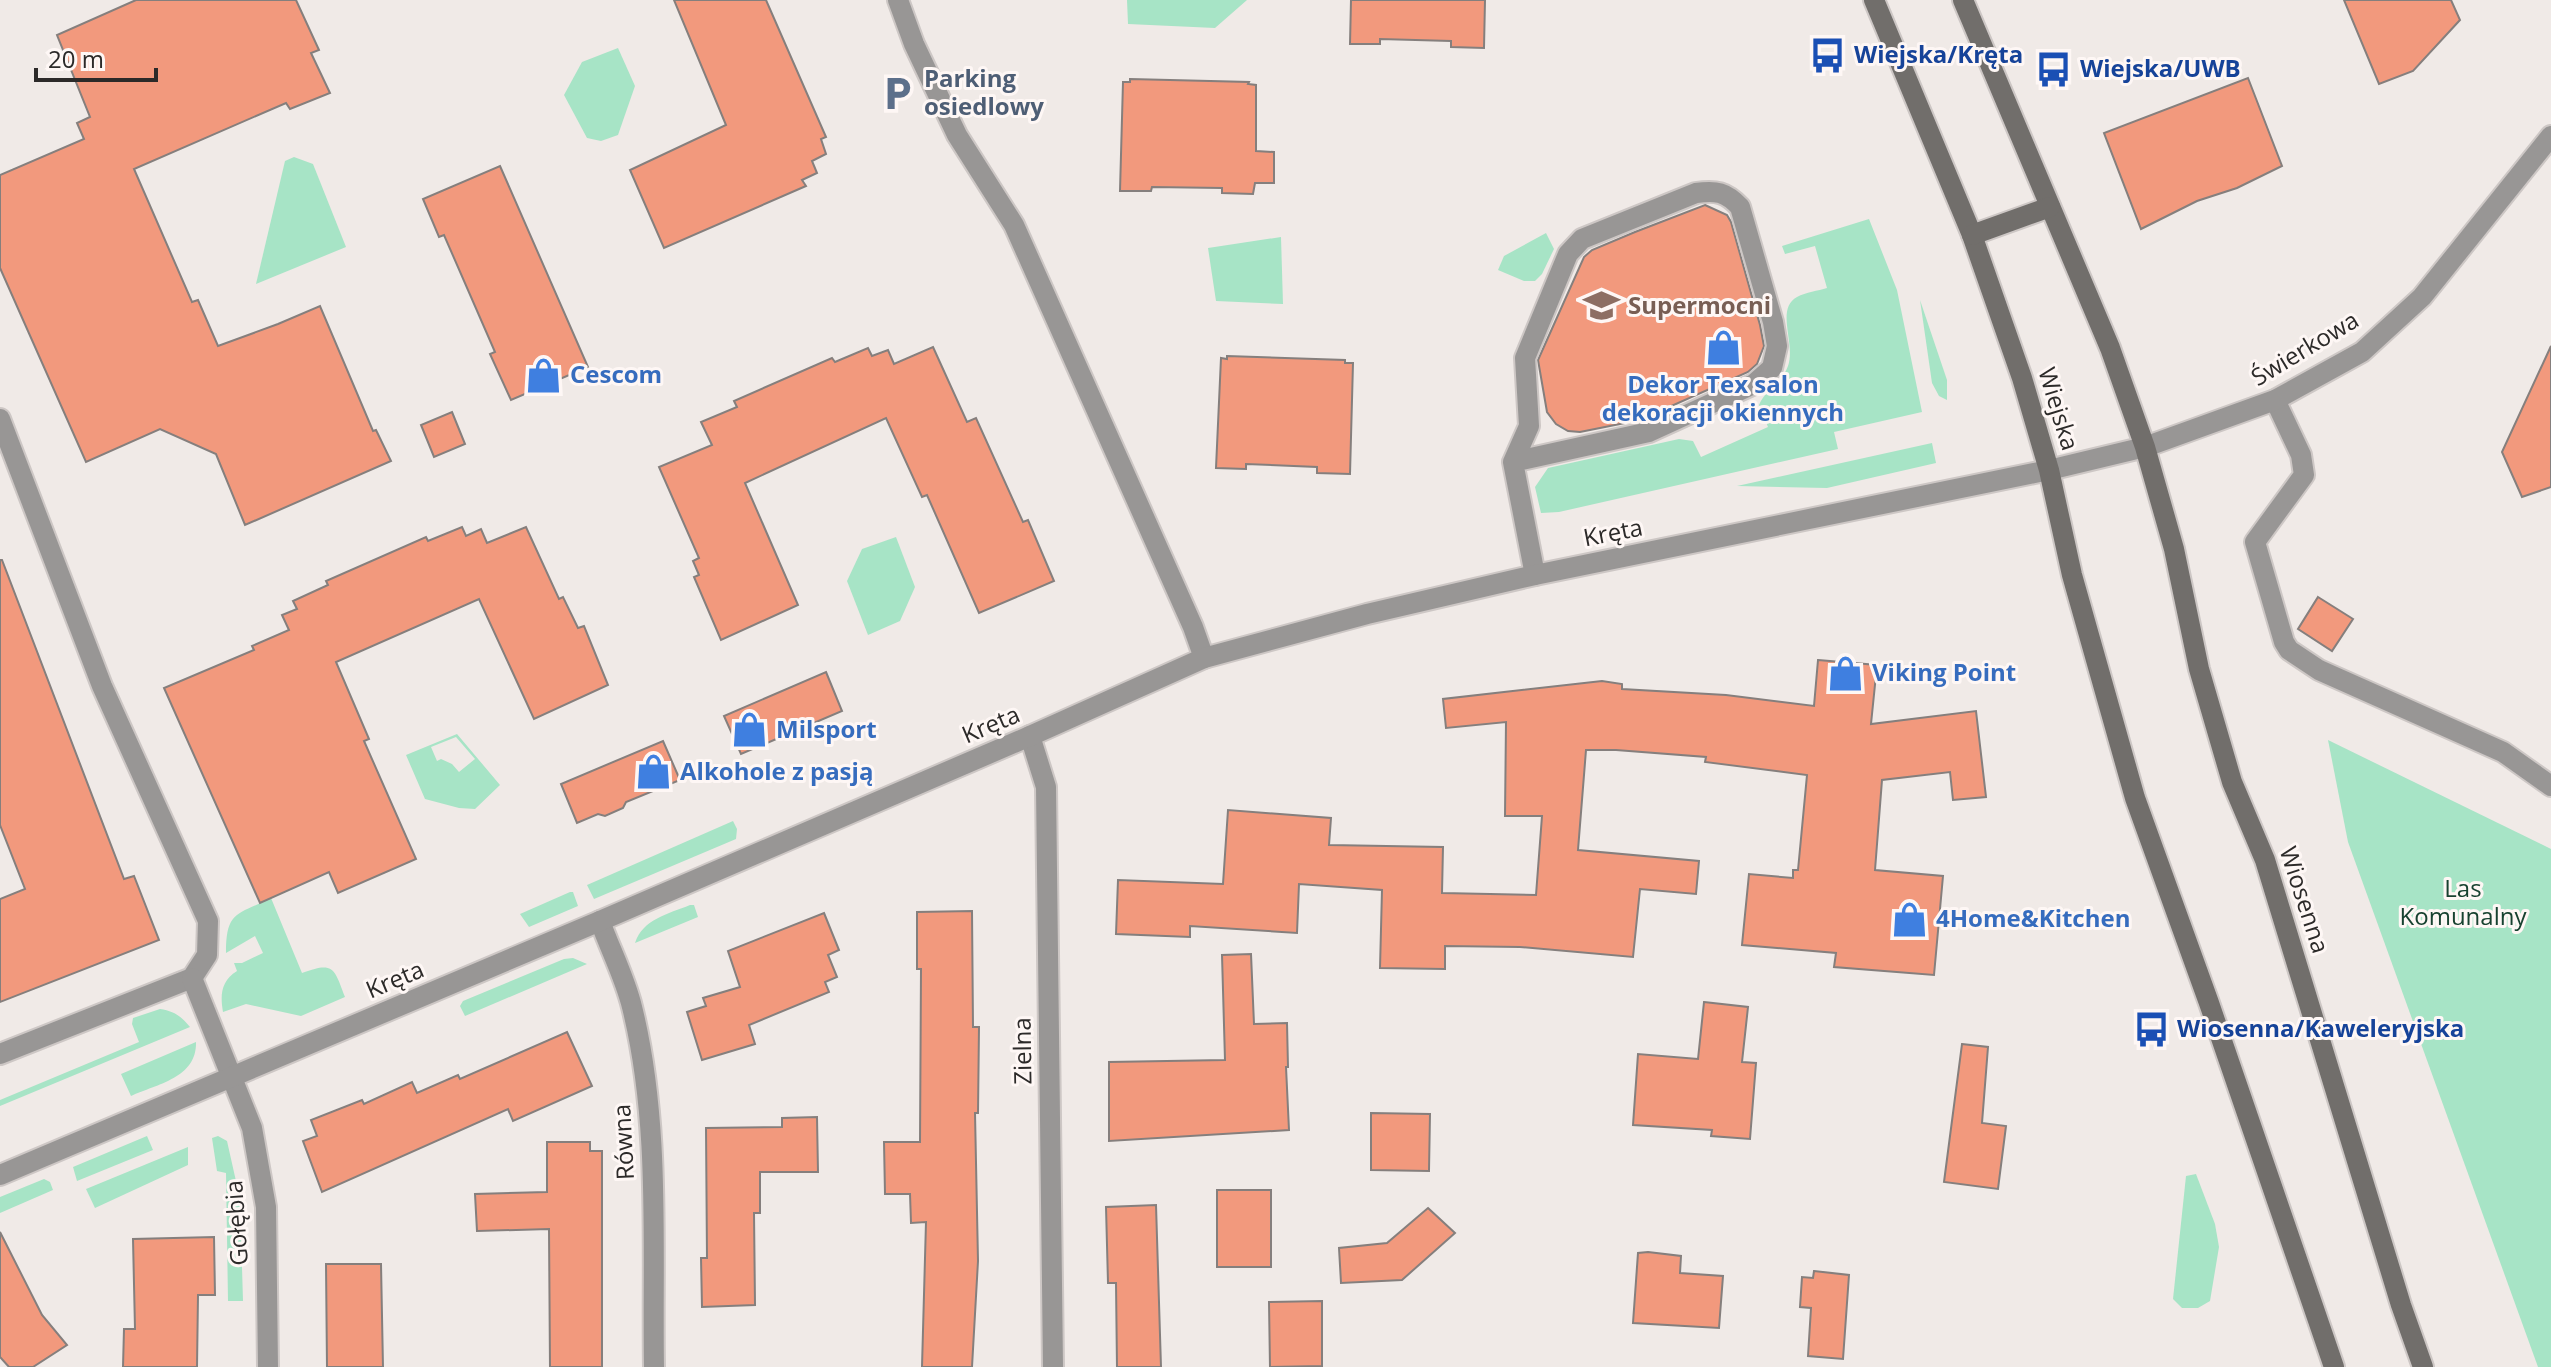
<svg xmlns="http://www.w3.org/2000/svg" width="2551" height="1367" font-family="'Open Sans',sans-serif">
<rect width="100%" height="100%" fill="#f0eae7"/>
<!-- green -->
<g fill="#a7e4c6" fill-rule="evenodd">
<path d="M1127,0H1247L1215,28L1128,24Z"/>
<path d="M618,48L635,86L618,135L601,141L587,138L564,95L582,62Z"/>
<path d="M294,157L313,164L346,247L256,284L285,161Z"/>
<path d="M1869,219L1897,290L1922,412L1834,432L1838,449L1559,512L1541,513L1535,487L1548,468L1679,439L1693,441L1701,457L1768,427L1759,405C1765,390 1782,383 1788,366C1796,344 1775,309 1797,297C1806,292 1818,291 1827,288L1815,246L1785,254L1782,246Z"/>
<path d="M1546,233L1554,249L1542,274L1535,281H1524L1498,270L1504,256Z"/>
<path d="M1281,237L1283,304L1216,301L1208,248Z"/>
<path d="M1920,300L1947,380V400L1939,396L1932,383Z"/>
<path d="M1932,443L1936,463L1827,488L1737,486Z"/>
<path d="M896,537L915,587L900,621L868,635L847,581L862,549Z"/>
<path d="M457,734L500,785L475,809L459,808L425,799L406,755ZM456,737L475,759L459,772L452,764L441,759L437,761L431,747Z"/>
<path d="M2328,740L2551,849V1367H2538L2348,842Z"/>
<path d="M733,821L737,829L736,839L594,899L587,885Z"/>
<path d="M570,892H573L578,906L529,927L520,914Z"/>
<path d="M271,898L302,973C334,961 334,968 345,997L301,1016L246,1004L223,1012C220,995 221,981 237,971L234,963H242L263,953L255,936L226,953C226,911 237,915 271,898Z"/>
<path d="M690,905H694L698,917L635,943C643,919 668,914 690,905Z"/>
<path d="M573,958L587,964L465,1016L460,1006L463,1001L564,959Z"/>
<path d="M160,1009C174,1011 181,1016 190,1027L0,1106V1100L139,1042L132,1024L133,1018Z"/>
<path d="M196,1042C197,1078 157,1084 131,1096L121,1074Z"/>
<path d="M147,1136L153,1150L77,1181L73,1167Z"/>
<path d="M218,1136L227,1141L240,1199L243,1301H228L226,1173L217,1171L212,1138Z"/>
<path d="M188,1147V1165L95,1208L86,1189Z"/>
<path d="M2196,1174L2215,1224L2219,1247L2210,1301L2198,1308H2182L2173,1299L2186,1176Z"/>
<path d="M44,1179L50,1182L53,1190L0,1213V1197Z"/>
</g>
<!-- building -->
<g fill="#f2997d" stroke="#857f7d" stroke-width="2">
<path d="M136,0H296L319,50L311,53L330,93L290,109L286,103L134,169L192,302L198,300L218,346L278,324L320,306L373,431L376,430L391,461L245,525L216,454L160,429L86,462L0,268V175L84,139L77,123L90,117L57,35Z"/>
<path d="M674,0H766L826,137L821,139L826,154L812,161L817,173L802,180L806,186L664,248L630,170L726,125Z"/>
<path d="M1351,0H1485L1484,48L1451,47V41L1380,39V44H1350Z"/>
<path d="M2344,0H2451L2460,20L2413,71L2379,84Z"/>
<path d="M2248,78L2282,166L2237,188L2197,201L2141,229L2104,133Z"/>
<path d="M1130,79L1249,82L1248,84L1256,85V151L1274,152V183H1255L1253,194L1222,193V188L1152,187L1151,191H1120L1123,82H1130Z"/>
<path d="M500,166L588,367L511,400L490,354L495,352L444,235L439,237L423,199Z"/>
<path d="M1705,205L1727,215L1731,222L1760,325L1764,346L1757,364L1748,372L1640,420L1580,432L1568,431L1556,424L1547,412L1538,360L1584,257L1592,250L1635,232Z"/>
<path d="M2551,346V487L2522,497L2502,452Z"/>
<path d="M933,347L967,422L976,418L1023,522L1028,520L1054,581L979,613L927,495L922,497L886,418L745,483L798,605L721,640L694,577L699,575L693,561L699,558L659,467L712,445L701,422L737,407L734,401L832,358L835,362L868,348L872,356L888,350L894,364Z"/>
<path d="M1227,356L1345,360V363H1353L1350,474L1317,473V467L1246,464V469L1216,468L1221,358L1227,359Z"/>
<path d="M452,412L465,444L434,457L421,425Z"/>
<path d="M462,527L466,536L481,529L487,543L526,527L559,599L563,597L578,628L584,626L608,685L534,719L479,599L336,662L369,739L364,741L416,859L338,893L329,872L260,903L164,688L254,650L252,646L289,630L282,615L297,609L293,601L328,585L326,581L426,537L428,541Z"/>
<path d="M0,560H2L124,879L134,876L159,940L0,1002V899L25,889L0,825Z"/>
<path d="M2318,597L2353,619L2332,651L2298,629Z"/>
<path d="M1818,660L1877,665L1871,724L1976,711L1986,797L1953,800L1950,772L1882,780L1875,870L1943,876L1934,975L1834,967L1836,953L1742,945L1749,874L1793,878V870H1798L1807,775L1705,762L1706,757L1616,750H1586L1578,850L1699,861L1696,894L1640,889L1633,957L1520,947L1445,946V969L1380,968L1382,890L1299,884L1297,933L1190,926V937L1116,934L1118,880L1223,884L1228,810L1331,818L1329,845L1443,847L1442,893L1536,895L1542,816H1505L1506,722L1446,728L1443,699L1602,681L1622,684V689L1726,695L1814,706Z"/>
<path d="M826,672L842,711L741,754L724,716Z"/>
<path d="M663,741L680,780L626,802L623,808L605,816L598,814L577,823L561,784Z"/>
<path d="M972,911L973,1027H979L978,1113H975L978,1261L972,1367H922L926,1222L911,1223L910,1194H885L884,1142H920L921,969H917V912Z"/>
<path d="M824,913L839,950L828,955L837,977L825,982L829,992L749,1025L755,1044L702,1060L687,1012L706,1006L703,998L740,987L728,951Z"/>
<path d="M1251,954L1254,1024L1287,1023L1288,1067H1286L1289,1130L1109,1141V1062L1225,1060L1222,955Z"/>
<path d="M1704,1002L1748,1007L1742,1062L1756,1063L1750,1139L1711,1136L1712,1130L1633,1125L1638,1054L1698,1059Z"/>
<path d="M567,1032L592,1086L513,1121L508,1109L322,1192L303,1141L317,1136L311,1120L362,1100L364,1104L412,1082L417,1093L458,1075L460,1079Z"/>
<path d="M1962,1044L1988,1047L1982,1123L2006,1126L1998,1189L1944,1182Z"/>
<path d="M1371,1113L1430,1114L1429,1171L1371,1170Z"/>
<path d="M817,1117L818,1172H760V1213H754L755,1305L702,1307L701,1258H707L706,1128L782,1127V1118Z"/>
<path d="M547,1142H590V1151H602V1367H550L549,1229L477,1231L475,1194L547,1192Z"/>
<rect x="1217" y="1190" width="54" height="77"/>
<path d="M1156,1205L1161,1367H1117L1116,1283H1108L1106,1207Z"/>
<path d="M1428,1208L1455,1233L1402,1280L1341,1283L1339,1248L1387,1243Z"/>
<path d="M0,1232L42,1315L67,1345L33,1367H9L0,1357Z"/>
<path d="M214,1237L215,1295H198L197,1367H123L124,1329H135L133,1239Z"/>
<path d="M1648,1252L1681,1256L1680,1273L1723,1276L1719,1328L1633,1323L1638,1253Z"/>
<path d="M326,1264H381L383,1367H327Z"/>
<path d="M1814,1271L1849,1275L1843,1359L1808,1356L1811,1308L1800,1307L1802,1277L1813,1278Z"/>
<path d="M1322,1301V1366L1270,1367L1269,1302Z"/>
</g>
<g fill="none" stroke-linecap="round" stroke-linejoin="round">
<defs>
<g id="street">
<path d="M898,0L914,44L957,135L1014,225L1193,627L1204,658"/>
<path d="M2275,400L2301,455L2304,475L2255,542L2284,642L2289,650L2319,670L2503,752L2551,786"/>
<path d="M0,419L102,686L208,921L207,955L192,978L0,1054"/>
<path d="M1513,462L1649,432L1754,384L1772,368L1777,346L1773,322L1740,207C1726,192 1716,190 1696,193L1582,239L1568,254L1525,358L1529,426L1513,462L1535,575"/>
<path d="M1030,736L1046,787L1053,1367"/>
<path d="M600,921C610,949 625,978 632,1007C661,1124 652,1248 654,1367"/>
<path d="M192,978L252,1128L266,1207L268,1367"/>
<path d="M0,1175L600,921L1030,736L1204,658L1367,614L1535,575L2049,470L2145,447L2275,400L2362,352L2422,297L2551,136"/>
</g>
<g id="secondary">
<path d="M1874,0L1972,235L2022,378L2049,470L2072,575L2135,798L2209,1003L2334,1367"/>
<path d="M1963,0L2110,348L2145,447L2174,549L2199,669L2232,782L2265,860L2401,1305L2423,1367"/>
<path d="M1972,235L2050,207"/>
</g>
</defs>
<!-- street casing -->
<use href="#street" stroke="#cdc7c5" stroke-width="24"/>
<!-- secondary casing -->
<use href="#secondary" stroke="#cdc7c5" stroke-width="24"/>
<!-- street -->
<use href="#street" stroke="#989695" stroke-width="20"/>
<!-- secondary -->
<use href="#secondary" stroke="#716e6b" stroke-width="20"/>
</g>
<!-- icons -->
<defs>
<symbol id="bus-bare" viewBox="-9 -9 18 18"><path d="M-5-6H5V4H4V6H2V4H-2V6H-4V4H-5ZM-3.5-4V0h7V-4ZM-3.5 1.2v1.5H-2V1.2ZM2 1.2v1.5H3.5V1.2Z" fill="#1a4fb4" stroke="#fef7f5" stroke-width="2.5" paint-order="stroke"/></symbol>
<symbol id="parking-bare" viewBox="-9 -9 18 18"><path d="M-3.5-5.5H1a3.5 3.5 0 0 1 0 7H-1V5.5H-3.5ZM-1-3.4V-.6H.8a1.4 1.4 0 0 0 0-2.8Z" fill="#5c6f8a" stroke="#fef7f5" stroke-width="2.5" paint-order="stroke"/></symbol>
<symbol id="school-bare" viewBox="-9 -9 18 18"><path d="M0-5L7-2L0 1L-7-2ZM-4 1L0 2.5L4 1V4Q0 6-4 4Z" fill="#8d6e63" stroke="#fef7f5" stroke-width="2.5" paint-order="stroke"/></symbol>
<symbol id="shop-bare" viewBox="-9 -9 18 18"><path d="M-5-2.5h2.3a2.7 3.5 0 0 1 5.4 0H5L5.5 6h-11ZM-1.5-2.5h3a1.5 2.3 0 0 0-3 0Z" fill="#3f7fe0" stroke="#fef7f5" stroke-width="2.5" paint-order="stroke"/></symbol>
</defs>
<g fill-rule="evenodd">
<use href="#bus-bare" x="1802" y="30" width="51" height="51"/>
<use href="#bus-bare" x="2028" y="44" width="51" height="51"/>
<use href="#parking-bare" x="872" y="68" width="51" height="51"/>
<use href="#school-bare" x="1576" y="280" width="51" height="51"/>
<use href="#shop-bare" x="1698" y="322" width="51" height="51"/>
<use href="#shop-bare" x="518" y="350" width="51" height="51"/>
<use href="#shop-bare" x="1820" y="648" width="51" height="51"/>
<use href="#shop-bare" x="724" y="704" width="51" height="51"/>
<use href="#shop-bare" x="628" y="746" width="51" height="51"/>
<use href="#shop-bare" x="1884" y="894" width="51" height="51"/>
<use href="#bus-bare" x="2126" y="1004" width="51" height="51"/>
</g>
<g text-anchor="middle" stroke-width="6" stroke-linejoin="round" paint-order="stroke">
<!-- transit labels -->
<g font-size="24" font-weight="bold" fill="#164399" stroke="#fef7f5" text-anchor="start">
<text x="1854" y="63">Wiejska/Kręta</text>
<text x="2080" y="77">Wiejska/UWB</text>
<text x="2177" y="1037">Wiosenna/Kaweleryjska</text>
</g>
<!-- service labels -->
<g font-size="24" font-weight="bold" fill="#4e5e75" stroke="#fef7f5" text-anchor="start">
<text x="924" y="87">Parking<tspan x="924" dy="28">osiedlowy</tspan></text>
</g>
<!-- education labels -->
<g font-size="24" font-weight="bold" fill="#785e54" stroke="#fef7f5" text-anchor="start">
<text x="1628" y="314">Supermocni</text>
</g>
<!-- street labels -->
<g font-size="24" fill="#2c2a29" stroke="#fef7f5">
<text transform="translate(2305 349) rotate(-31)" y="8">Świerkowa</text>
<text transform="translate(2058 409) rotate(73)" y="8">Wiejska</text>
<text transform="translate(1613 533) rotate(-11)" y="8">Kręta</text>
<text transform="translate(991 725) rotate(-23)" y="8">Kręta</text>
<text transform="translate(2304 900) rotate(72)" y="8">Wiosenna</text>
<text transform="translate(395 980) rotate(-23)" y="8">Kręta</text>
<text transform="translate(1023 1051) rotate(-91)" y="8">Zielna</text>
<text transform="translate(624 1142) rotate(-93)" y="8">Równa</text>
<text transform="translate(237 1223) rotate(-94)" y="8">Gołębia</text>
</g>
<!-- shop labels -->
<g font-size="24" font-weight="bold" fill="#366cbe" stroke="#fef7f5" text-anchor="start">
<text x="570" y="383">Cescom</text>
<text x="1723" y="393" text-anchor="middle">Dekor Tex salon<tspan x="1723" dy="28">dekoracji okiennych</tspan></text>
<text x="1872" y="681">Viking Point</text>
<text x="776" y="738">Milsport</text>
<text x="680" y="780">Alkohole z pasją</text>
<text x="1936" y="927">4Home&amp;Kitchen</text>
</g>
<!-- park labels -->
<g font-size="24" fill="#174230" stroke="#fef7f5">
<text x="2463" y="897">Las<tspan x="2463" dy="28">Komunalny</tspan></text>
</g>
</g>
<!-- scale -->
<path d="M36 68v12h120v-12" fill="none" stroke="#2c2a29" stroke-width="4"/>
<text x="48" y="68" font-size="24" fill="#2c2a29" stroke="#fef7f5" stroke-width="6" paint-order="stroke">20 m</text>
</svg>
